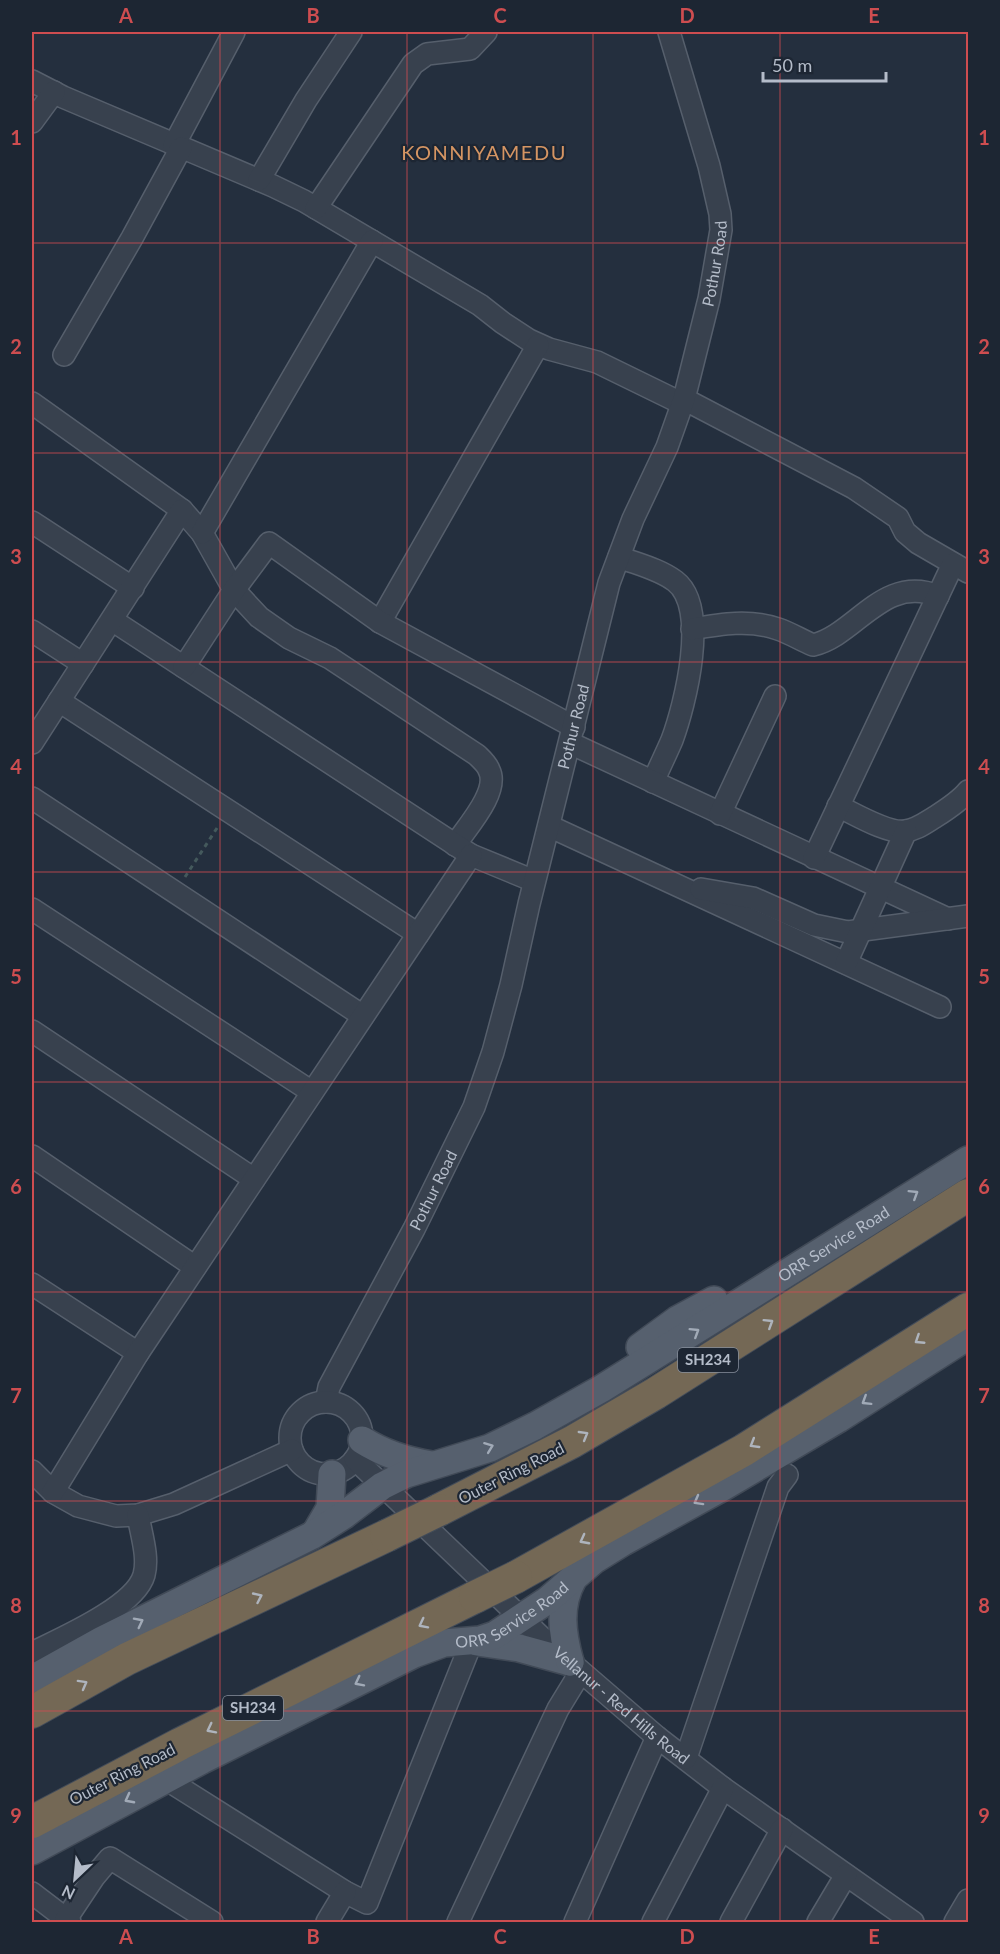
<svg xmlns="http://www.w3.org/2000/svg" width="1000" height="1954" font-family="Lato,sans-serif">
<rect width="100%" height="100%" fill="#242f3e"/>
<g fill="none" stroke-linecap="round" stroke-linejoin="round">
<defs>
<g id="minor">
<path d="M32,81L63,97L273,186L304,201L480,305L503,323L529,340L549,349L597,362L683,404"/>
<path d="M32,122L54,92"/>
<path d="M174,145L234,32"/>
<path d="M259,180L306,100L351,32"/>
<path d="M316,208L413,64L427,54L470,49L486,32"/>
<path d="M64,355L132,238L181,148"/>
<path d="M684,399L854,488L898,518L905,532L918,543L968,572"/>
<path d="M32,403L182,510L202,533L234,590L259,617L289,638L330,658L477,755C481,759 487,764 489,770C500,791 467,827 455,845"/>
<path d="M32,522L133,588"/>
<path d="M202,533L372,241"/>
<path d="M619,557C637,564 659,569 675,581C710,607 685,705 672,740C666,754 659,768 653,782"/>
<path d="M112,620L471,855L534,881"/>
<path d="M380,622L538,345"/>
<path d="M692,629C721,624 750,619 778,629C790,633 801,640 813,645C856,635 883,574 938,596"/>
<path d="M32,631L83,664"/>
<path d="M184,667L234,590L269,543L380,622L574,727"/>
<path d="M59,701L418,934"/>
<path d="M32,743L182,510"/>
<path d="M570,743L948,919"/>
<path d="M32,798L363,1016"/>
<path d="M838,806C855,814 888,834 905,831C916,830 925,823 935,817C946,810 960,801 968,791"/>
<path d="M720,814L775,696"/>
<path d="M549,826L940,1007"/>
<path d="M814,858L953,564"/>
<path d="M701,889L753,898L814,925L848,932L968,916"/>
<path d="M32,909L312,1092"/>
<path d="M846,963L906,831"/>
<path d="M32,1031L254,1179"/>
<path d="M32,1156L195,1267"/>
<path d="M32,1284L138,1353"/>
<path id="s1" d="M326,1402L329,1387L414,1229L474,1107L493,1052L511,985L529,904L609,583L633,519L667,447L684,399L709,299L721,230L720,214L709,166L669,32"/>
<circle cx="326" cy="1438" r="36"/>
<path id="s2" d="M355,1459L541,1637L657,1737L723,1788L913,1922"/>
<path d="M32,1471L53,1492L78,1506L116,1516L138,1515L174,1504L292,1450"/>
<path d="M53,1492L138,1353L471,855"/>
<path d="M32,1653C60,1639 135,1607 144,1575C149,1557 141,1534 138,1515"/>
<path d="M686,1758L778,1487L787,1475"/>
<path d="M166,1779L345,1892L367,1903L472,1641"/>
<path d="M32,1893L70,1922"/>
<path d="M66,1919L94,1877L110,1858L212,1922"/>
<path d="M327,1922L345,1892"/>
<path d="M458,1922L558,1709L580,1673"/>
<path d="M575,1922L657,1737"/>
<path d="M653,1922L723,1788"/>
<path d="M731,1922L782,1829"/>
<path d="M818,1922L846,1875"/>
<path d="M955,1922L968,1900"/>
</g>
<g id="major">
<path d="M640,1347L677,1320L714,1300"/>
<path d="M362,1440C384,1454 406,1461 432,1465"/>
<path d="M316,1532L330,1508L332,1474"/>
<path d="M477,1642L519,1648L570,1662"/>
<path d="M570,1662C562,1633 558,1606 573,1579"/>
<path id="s3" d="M32,1679L102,1640L311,1536L344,1515L382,1486L406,1474L490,1448L535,1426L601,1389L968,1160"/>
<path id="s4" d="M32,1851L202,1760L414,1654L444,1643L480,1640L495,1635L548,1600L594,1560L623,1542L723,1487L838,1419L968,1336"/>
</g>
<g id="highway">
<path d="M439,1510L572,1442L656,1393L968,1195"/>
<path d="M516,1577L744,1450L968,1309"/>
<path d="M32,1712L127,1659L386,1536"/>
<path d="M32,1822L180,1744L475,1597"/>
</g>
</defs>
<!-- minor casing -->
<use href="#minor" stroke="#565f6c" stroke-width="24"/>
<!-- major casing -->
<use href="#major" stroke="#414a57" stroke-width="30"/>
<!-- highway casing -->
<use href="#highway" stroke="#434c59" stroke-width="34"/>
<!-- path -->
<path stroke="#44595c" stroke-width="3" stroke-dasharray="4.5 4.5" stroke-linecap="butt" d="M185,877L219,825"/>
<!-- minor -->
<use href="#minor" stroke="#38414e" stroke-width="21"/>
<!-- major -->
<use href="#major" stroke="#56606e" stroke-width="27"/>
<!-- highway -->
<use href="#highway" stroke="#746855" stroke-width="32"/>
<defs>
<g id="highway-bridge">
<path d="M386,1536L439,1510"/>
<path d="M475,1597L516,1577"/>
</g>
</defs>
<!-- highway-bridge casing -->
<use href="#highway-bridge" stroke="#434c59" stroke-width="34" stroke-linecap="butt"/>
<!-- highway-bridge -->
<use href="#highway-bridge" stroke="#746855" stroke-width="32"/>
</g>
<!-- one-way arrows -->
<defs><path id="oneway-chevron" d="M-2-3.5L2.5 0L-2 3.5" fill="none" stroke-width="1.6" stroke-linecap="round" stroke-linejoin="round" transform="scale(1.5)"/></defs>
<g stroke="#a1aab7">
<use href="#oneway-chevron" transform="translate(914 1194) rotate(-32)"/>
<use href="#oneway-chevron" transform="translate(695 1332) rotate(-32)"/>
<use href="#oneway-chevron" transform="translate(866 1401) rotate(148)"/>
<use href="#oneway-chevron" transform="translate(489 1447) rotate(-21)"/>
<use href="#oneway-chevron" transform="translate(698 1501) rotate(151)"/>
<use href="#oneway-chevron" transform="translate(139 1622) rotate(-27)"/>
<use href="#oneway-chevron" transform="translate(359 1682) rotate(153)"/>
<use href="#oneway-chevron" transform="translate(129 1799) rotate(152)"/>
</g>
<g stroke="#aeb4bd">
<use href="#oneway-chevron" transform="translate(769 1323) rotate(-32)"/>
<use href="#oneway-chevron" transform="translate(919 1340) rotate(147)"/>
<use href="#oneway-chevron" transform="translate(584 1435) rotate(-30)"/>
<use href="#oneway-chevron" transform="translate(754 1444) rotate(149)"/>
<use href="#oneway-chevron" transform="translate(584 1540) rotate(152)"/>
<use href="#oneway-chevron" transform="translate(258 1597) rotate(-25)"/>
<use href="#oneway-chevron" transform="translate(423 1624) rotate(153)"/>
<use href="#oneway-chevron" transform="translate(83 1684) rotate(-29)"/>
<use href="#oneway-chevron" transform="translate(211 1729) rotate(153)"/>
</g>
<!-- grid -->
<path fill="none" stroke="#ce4d50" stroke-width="1.5" stroke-opacity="0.55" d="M220,32V1922M407,32V1922M593,32V1922M780,32V1922M32,243H968M32,453H968M32,662H968M32,872H968M32,1082H968M32,1292H968M32,1501H968M32,1711H968"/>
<g text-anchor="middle" stroke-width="4.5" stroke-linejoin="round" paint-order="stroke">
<!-- shield labels -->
<g fill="#1d2633" stroke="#878f9c" stroke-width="1.5">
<rect x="678" y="1348" width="60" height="24" rx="4.5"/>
<rect x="223" y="1696" width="60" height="24" rx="4.5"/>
</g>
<g font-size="15" font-weight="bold" fill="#b4bcc9">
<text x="708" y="1365">SH234</text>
<text x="253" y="1713">SH234</text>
</g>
<!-- street labels -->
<g font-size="16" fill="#b4bcc9" stroke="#1d2633">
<text dy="6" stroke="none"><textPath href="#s1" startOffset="1210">Pothur Road</textPath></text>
<text dy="6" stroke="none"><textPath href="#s1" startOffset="724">Pothur Road</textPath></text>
<text dy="6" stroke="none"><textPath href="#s1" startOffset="238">Pothur Road</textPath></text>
<text dy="6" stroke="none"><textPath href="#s3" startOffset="915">ORR Service Road</textPath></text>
<text transform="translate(511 1473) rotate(-27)" y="6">Outer Ring Road</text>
<text dy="6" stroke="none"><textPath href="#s4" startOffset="537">ORR Service Road</textPath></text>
<text dy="6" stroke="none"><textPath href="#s2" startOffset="363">Vellanur - Red Hills Road</textPath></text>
<text transform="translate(122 1774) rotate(-27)" y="6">Outer Ring Road</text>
</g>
<!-- quarter labels -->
<g font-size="20" letter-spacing="1.5" fill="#d59563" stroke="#1d2633">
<text x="484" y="160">KONNIYAMEDU</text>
</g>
</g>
<!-- border -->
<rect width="1000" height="1954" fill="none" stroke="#1d2633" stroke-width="66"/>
<!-- north arrow -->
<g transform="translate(75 1879) rotate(206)" stroke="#1d2633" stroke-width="4.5" paint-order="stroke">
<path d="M0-4.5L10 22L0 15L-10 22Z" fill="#b4bcc9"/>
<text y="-9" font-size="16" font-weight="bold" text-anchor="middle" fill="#b4bcc9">N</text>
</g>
<!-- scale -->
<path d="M763 72v9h123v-9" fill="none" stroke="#b4bcc9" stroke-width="3"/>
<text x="772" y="72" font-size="18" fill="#b4bcc9" stroke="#1d2633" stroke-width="4.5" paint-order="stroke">50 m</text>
<rect x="33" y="33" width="934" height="1888" fill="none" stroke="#ce4d50" stroke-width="2"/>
<g font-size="20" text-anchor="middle" font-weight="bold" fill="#ce4d50">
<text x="126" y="23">A</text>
<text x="313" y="23">B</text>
<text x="500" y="23">C</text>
<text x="687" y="23">D</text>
<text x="874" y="23">E</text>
<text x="16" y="145">1</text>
<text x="984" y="145">1</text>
<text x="16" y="354">2</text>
<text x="984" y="354">2</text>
<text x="16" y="564">3</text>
<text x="984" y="564">3</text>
<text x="16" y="774">4</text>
<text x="984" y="774">4</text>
<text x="16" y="984">5</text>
<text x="984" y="984">5</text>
<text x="16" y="1194">6</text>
<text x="984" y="1194">6</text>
<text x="16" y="1403">7</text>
<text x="984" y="1403">7</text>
<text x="16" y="1613">8</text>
<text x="984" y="1613">8</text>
<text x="16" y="1823">9</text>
<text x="984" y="1823">9</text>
<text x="126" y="1944">A</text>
<text x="313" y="1944">B</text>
<text x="500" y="1944">C</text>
<text x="687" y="1944">D</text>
<text x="874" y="1944">E</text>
</g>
</svg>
